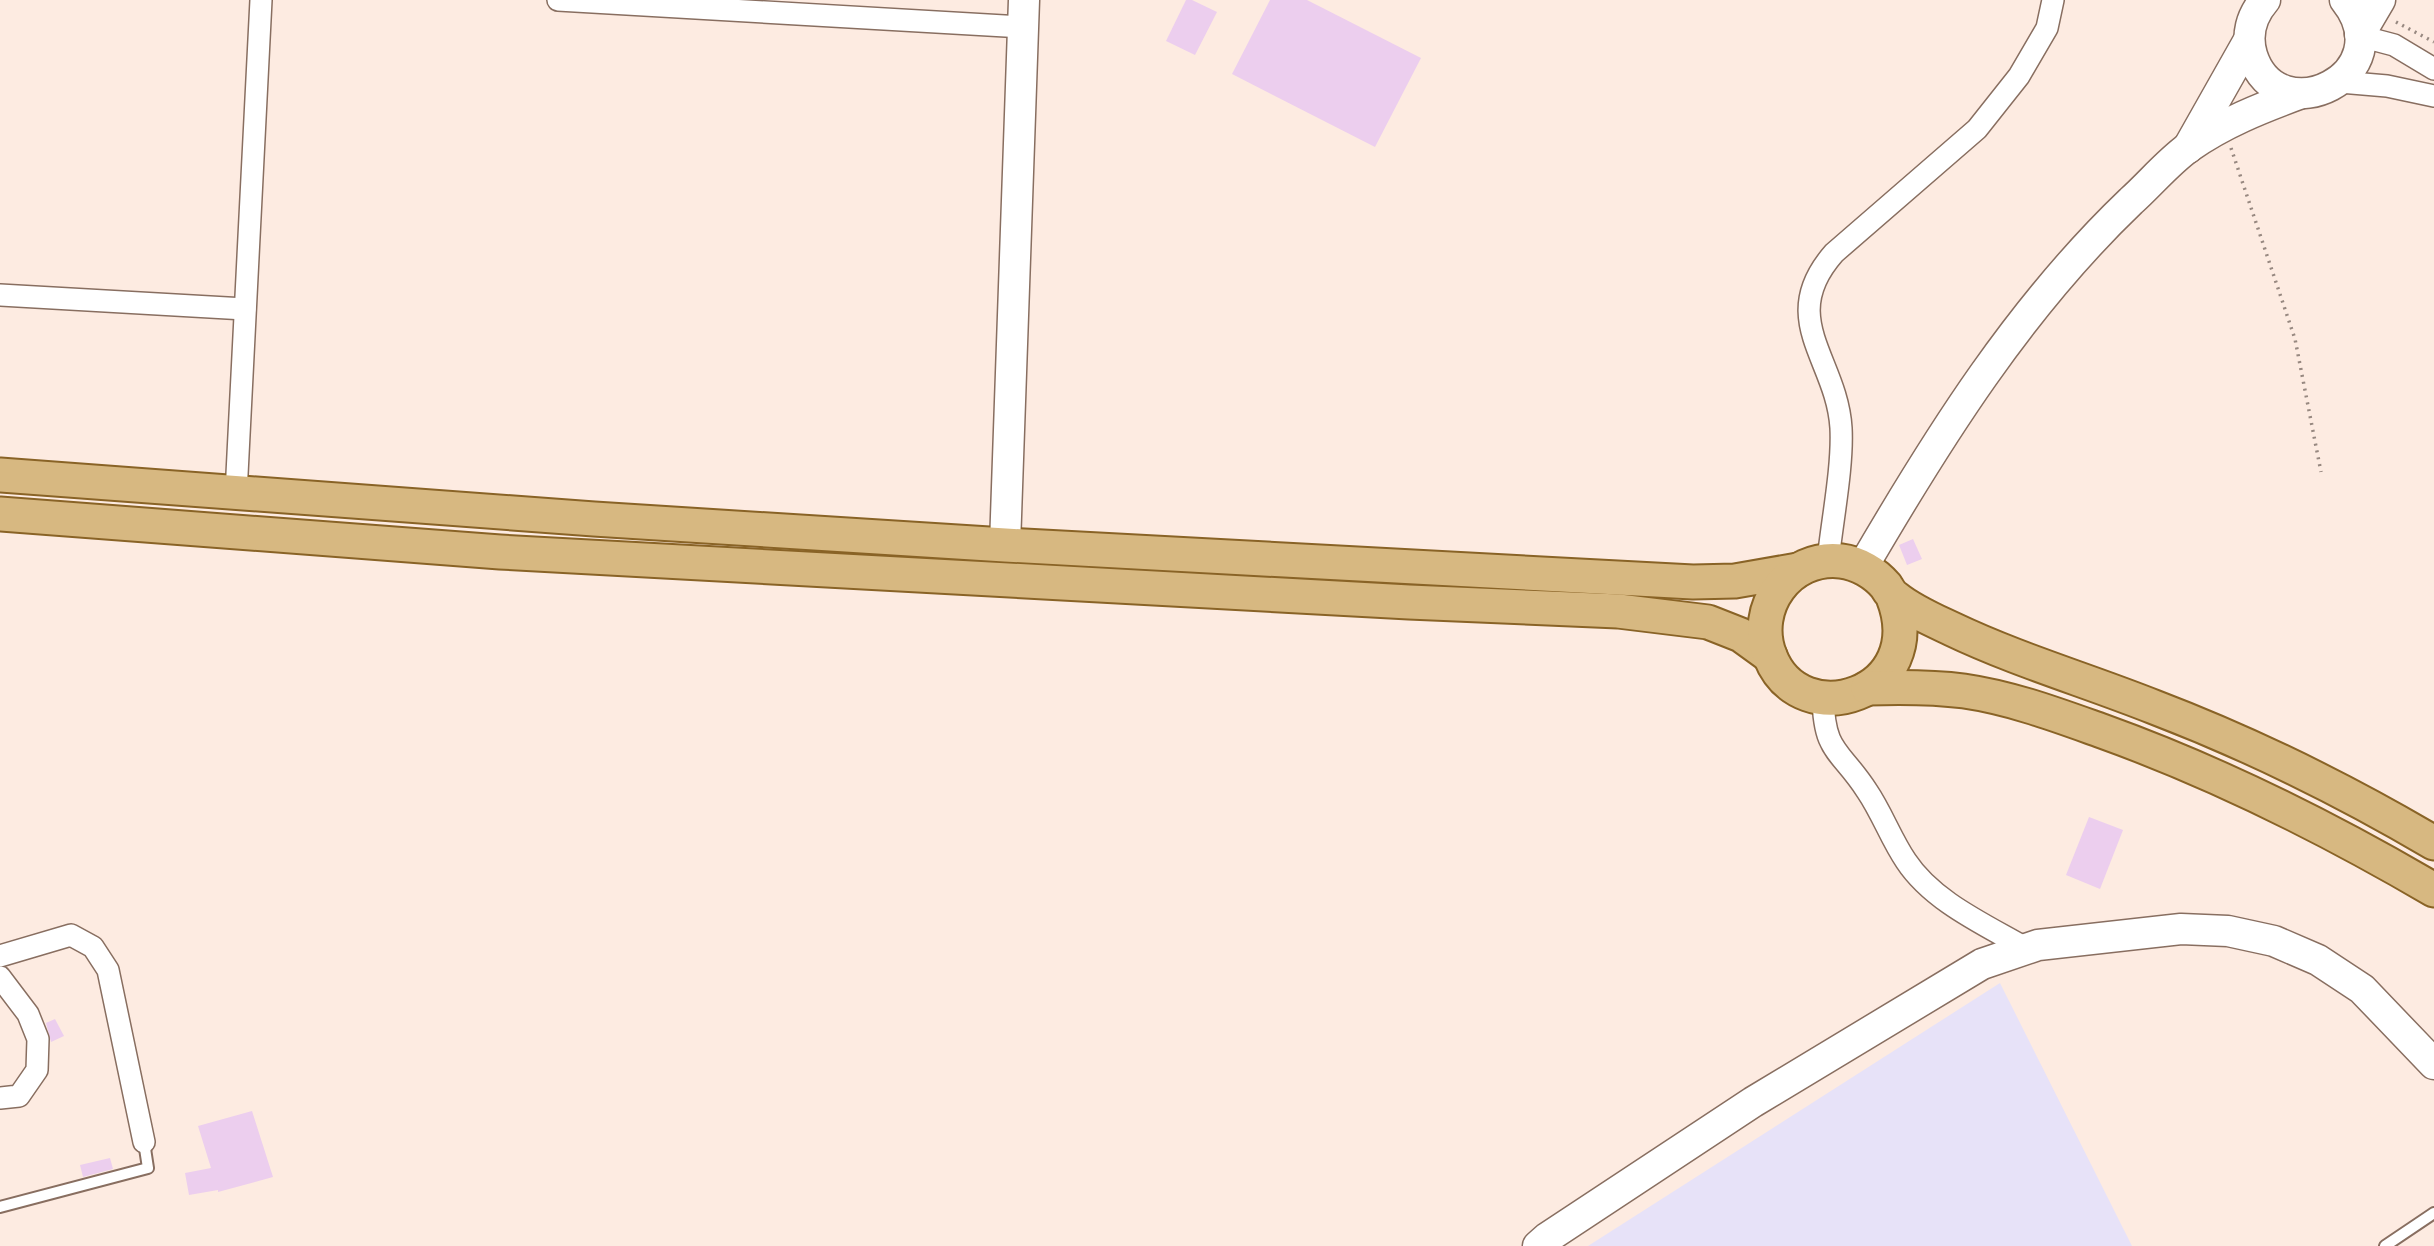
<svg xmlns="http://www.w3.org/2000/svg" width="2434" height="1246" font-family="Roboto,sans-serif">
<rect width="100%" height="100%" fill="#fdebe1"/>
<!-- commercial -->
<path fill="#e7e2f8" d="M2000,983L2132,1246H1588Z"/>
<!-- building -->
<g fill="#ecceee">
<path d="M1186,0H1192L1217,12L1195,55L1166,41Z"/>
<path d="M1270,0H1307L1421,58L1375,147L1232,74Z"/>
<path d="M1913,539L1922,559L1907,565L1899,545Z"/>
<path d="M2089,817L2123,830L2100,889L2066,875Z"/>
<path d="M55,1019L64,1036L51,1042L46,1023Z"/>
<path d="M252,1111L273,1177L218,1192V1190L189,1195L185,1173L211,1168L198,1126Z"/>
<path d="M110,1158L113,1169L83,1177L80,1165Z"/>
</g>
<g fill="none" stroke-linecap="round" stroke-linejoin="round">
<defs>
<g id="lane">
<path d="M0,1207L148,1168L144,1142"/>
<path d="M2385,1246L2434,1213"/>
</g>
<g id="street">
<path d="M558,0L1022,27"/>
<path d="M2360,36L2394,45L2434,69"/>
<path d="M2340,82L2387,86L2434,96"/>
<path d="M0,295L245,309"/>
<path d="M236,494L261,0"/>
<path d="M1828,561C1832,521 1843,467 1841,428C1837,359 1776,319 1834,253L1977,129L2019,76L2047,28L2053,0"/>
<path d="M1823,697C1824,754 1840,749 1867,791C1882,813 1891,839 1906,861C1933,902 1986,925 2027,949"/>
<path d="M0,956L71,935L93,947L108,970L144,1142"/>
<path d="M0,977L28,1014L38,1039L37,1070L19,1096L0,1098"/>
</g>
<g id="secondary">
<path d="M2265,0C2251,16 2246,35 2252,55C2278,136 2404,74 2345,0"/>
<path d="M2360,34L2380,0"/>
<path d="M2188,148L2249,40"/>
<path d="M1005,545L1024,0"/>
<path d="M1862,568C1939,436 2020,307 2131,201C2150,184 2168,162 2189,147C2223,123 2261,108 2299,94"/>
<path d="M1538,1246L1547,1238L1753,1102L1982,964L2038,945L2181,929L2228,931L2274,941L2318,960L2362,989L2434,1064"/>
</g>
<g id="primary">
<path d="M0,475L594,519L1005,545L1693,582L1735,581L1798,570"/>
<path d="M0,514L500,552L1409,602L1618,611L1708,622L1741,635L1770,656"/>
<path d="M1893,597C1931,694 1801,736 1770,656C1751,608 1789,555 1841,561C1858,563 1875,573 1886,586C1889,591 1891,595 1896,598C1912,611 1933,620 1952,629C2017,660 2086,680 2154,707C2251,744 2344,790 2434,843"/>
<path d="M1868,688C1900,687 1933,687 1964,691C2012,698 2057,715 2102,731C2219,773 2328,828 2434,890"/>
</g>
</defs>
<!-- lane casing -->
<use href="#lane" stroke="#886e60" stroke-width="14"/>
<!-- street casing -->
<use href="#street" stroke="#886e60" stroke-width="24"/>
<!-- secondary casing -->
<use href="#secondary" stroke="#886e60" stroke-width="33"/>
<!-- primary casing -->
<use href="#primary" stroke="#896326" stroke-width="37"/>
<!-- path -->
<g stroke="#978880" stroke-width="3.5" stroke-dasharray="2 5" stroke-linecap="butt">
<path d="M2396,22L2434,42"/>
<path d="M2231,148L2295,339L2321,472"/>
</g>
<!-- lane -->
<use href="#lane" stroke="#fff" stroke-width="10"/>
<!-- street -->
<use href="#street" stroke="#fff" stroke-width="21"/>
<!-- secondary -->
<use href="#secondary" stroke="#fff" stroke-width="30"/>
<!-- primary -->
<use href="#primary" stroke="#d7b881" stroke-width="33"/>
</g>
</svg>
